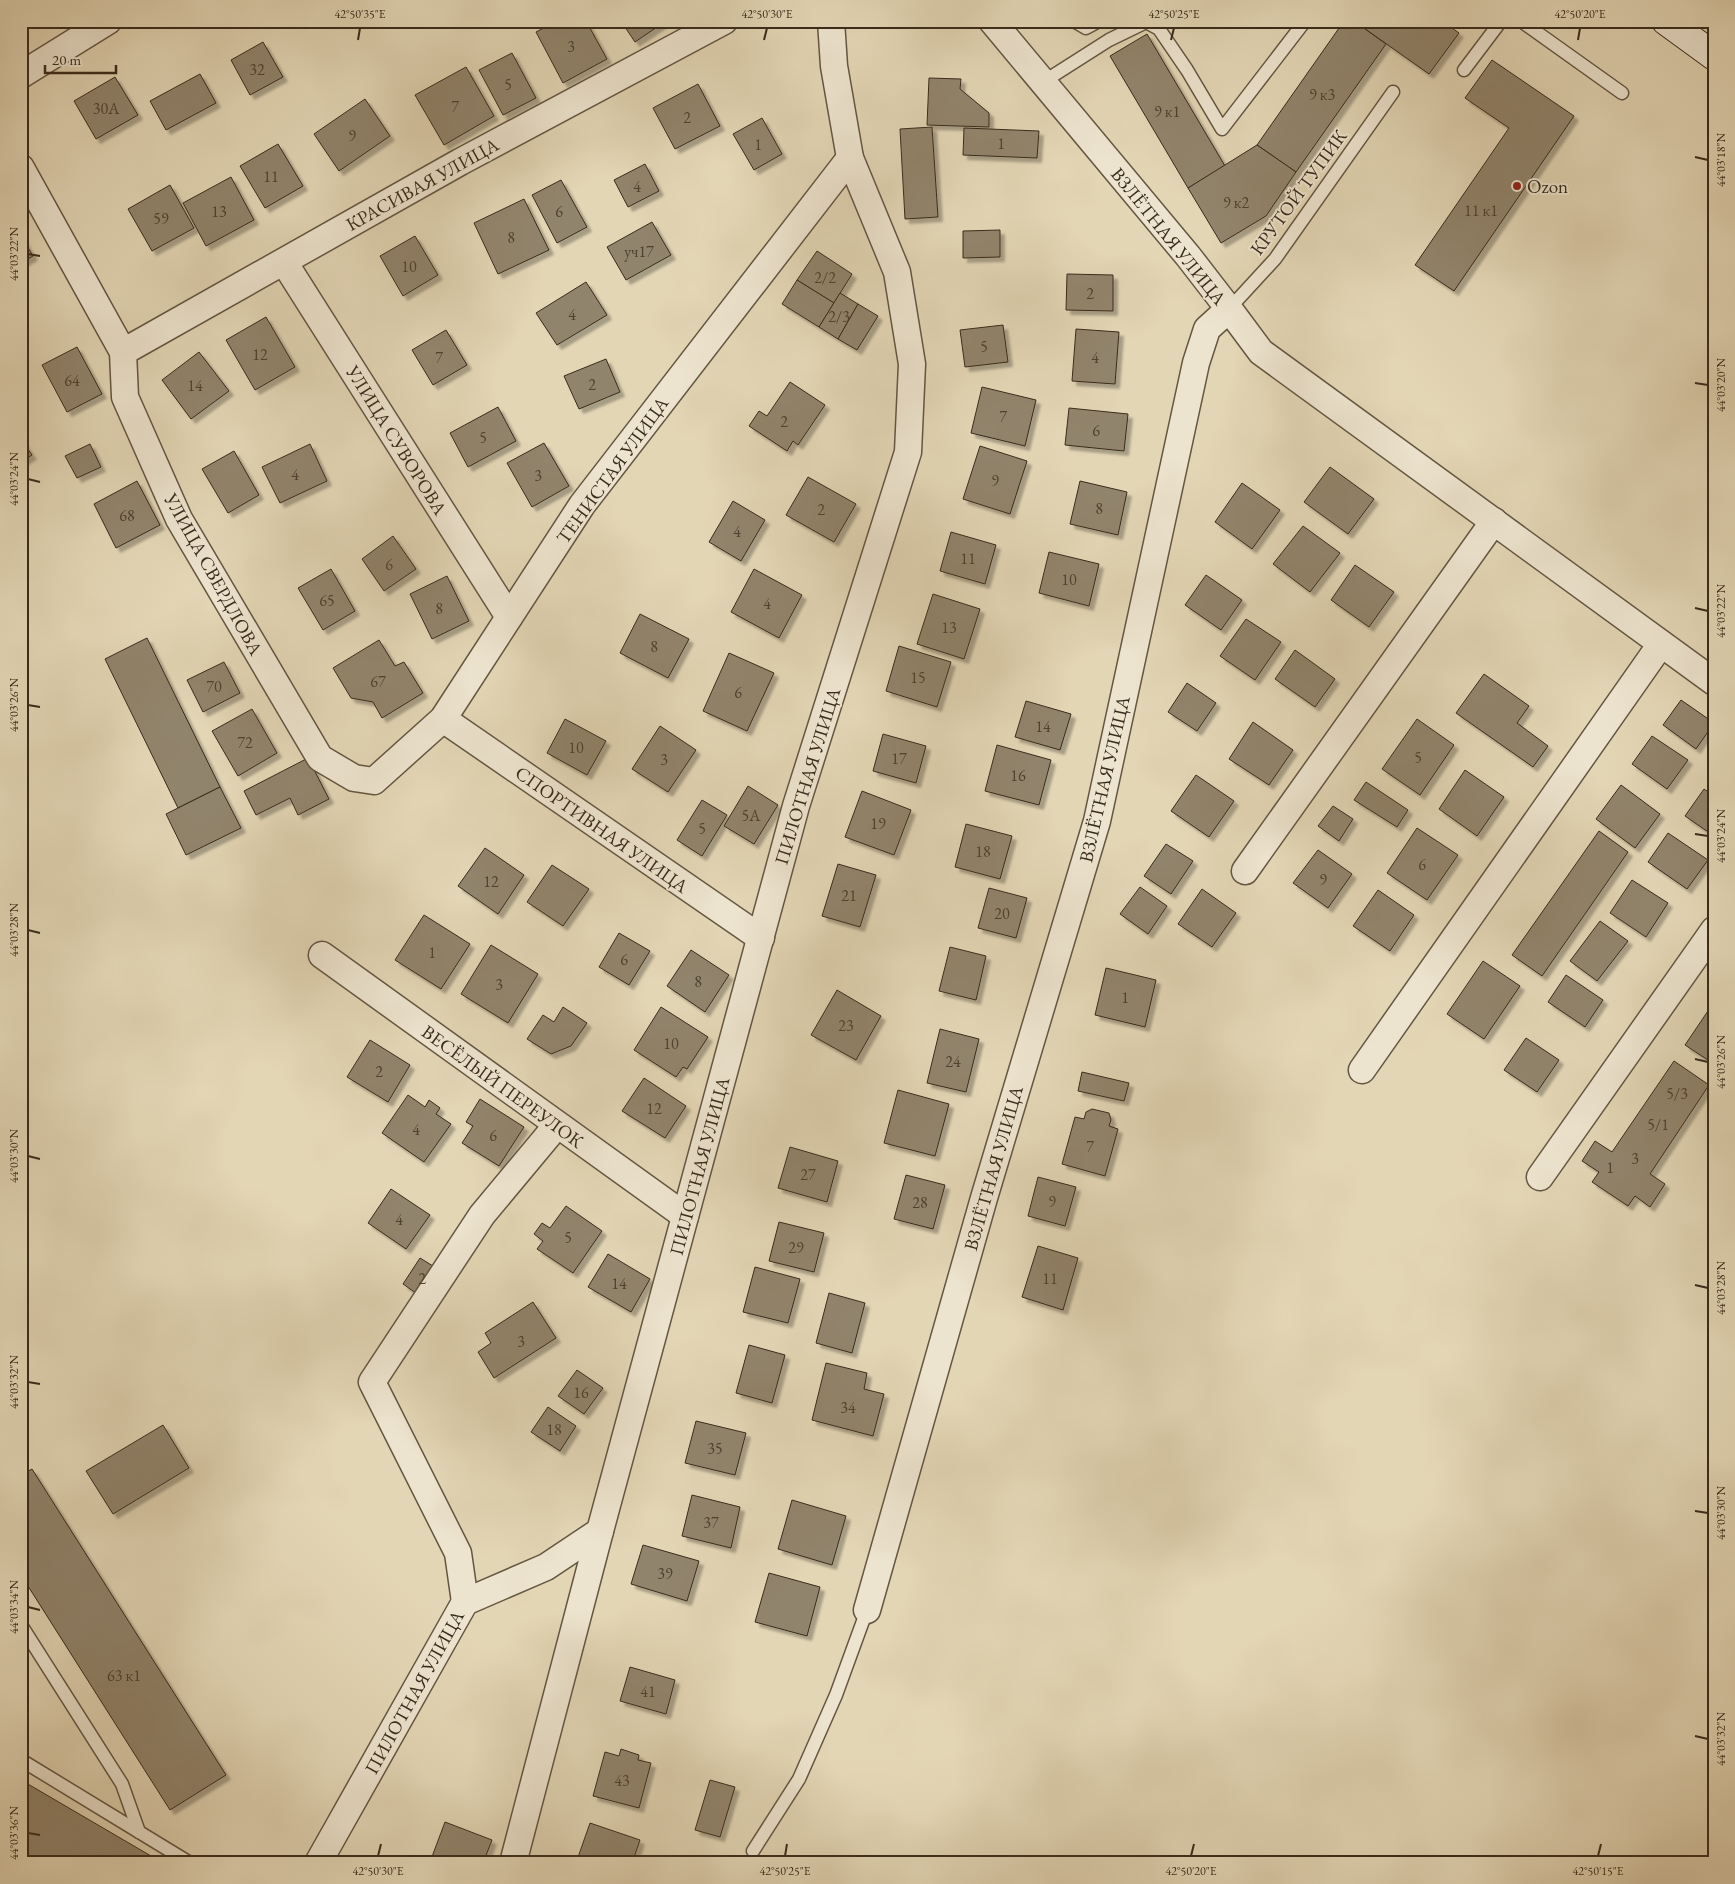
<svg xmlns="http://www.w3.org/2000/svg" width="1735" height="1884" font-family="'EB Garamond',serif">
<defs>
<filter id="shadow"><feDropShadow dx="4.5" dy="4.5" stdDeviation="1" flood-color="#0004"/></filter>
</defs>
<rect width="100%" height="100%" fill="#e3d6b5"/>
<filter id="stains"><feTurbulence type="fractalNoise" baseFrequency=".004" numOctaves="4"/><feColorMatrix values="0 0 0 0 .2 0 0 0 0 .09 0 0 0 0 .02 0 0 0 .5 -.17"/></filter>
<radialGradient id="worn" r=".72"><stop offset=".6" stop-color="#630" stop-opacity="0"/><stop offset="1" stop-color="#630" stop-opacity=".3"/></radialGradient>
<!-- building -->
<g fill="#91846c" stroke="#392b1c" filter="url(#shadow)">
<path d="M557,21H586L607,59L563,83L536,32Z"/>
<path d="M621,21H666L635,42Z"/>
<path d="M1344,21H1354L1386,44L1296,172L1257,145Z"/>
<path d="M1354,21H1442L1459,33L1429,74Z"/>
<path d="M1147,34L1225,166L1188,188L1110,56Z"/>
<path d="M263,42L283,77L250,95L231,60Z"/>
<path d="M512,53L536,98L503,115L479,70Z"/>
<path d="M1492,60L1574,116L1454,291L1415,265L1509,128L1465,98Z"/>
<path d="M466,67L494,116L444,145L415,95Z"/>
<path d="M200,74L216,103L166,130L150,101Z"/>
<path d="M115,77L138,115L96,139L74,101Z"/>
<path d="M929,78L961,79L960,89L989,113V127L927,125Z"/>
<path d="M698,84L720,126L675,149L653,108Z"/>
<path d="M365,99L390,136L339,171L314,134Z"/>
<path d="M762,118L782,154L754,170L733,134Z"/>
<path d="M932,127L938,217L905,219L900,129Z"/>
<path d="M964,128L1039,131L1037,158L963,155Z"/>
<path d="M278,144L303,186L265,208L240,166Z"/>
<path d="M1257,145L1296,172L1266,216L1221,243L1188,188Z"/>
<path d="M645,164L659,191L628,207L614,180Z"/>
<path d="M231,177L254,220L206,246L183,203Z"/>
<path d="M561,180L587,227L557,243L532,195Z"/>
<path d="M170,185L194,228L152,251L128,209Z"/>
<path d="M524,199L549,250L498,274L474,223Z"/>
<path d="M652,222L671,255L626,280L607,247Z"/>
<path d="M1000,230V257L963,258V231Z"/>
<path d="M21,236L33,256L21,263Z"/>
<path d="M415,236L438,275L403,296L380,256Z"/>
<path d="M817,251L852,274L834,303L797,280Z"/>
<path d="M1067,274L1113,275V311L1066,310Z"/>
<path d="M797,280L834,303L819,327L782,304Z"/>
<path d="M586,282L607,315L557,345L536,313Z"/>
<path d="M840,293L858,304L838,339L819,327Z"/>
<path d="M858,304L878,316L857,350L838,339Z"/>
<path d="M266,317L295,367L255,390L226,340Z"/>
<path d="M1003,325L1008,362L965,367L960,330Z"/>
<path d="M1076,329L1119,332L1115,384L1072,381Z"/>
<path d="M446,330L467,365L433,385L412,350Z"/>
<path d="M77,347L102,394L67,412L42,365Z"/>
<path d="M199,352L229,391L191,419L162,380Z"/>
<path d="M606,359L620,392L579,409L564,376Z"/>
<path d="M790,382L825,405L798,445L793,441L787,451L749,426L759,411L767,416Z"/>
<path d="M982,387L1036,400L1025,446L971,433Z"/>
<path d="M498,407L516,441L468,467L450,433Z"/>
<path d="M1069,408L1128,414L1124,451L1065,445Z"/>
<path d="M21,439L32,455L21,462Z"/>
<path d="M544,443L569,486L532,507L507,463Z"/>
<path d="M90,444L101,467L77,478L65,456Z"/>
<path d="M310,444L327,481L280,503L262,467Z"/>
<path d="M980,446L1027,461L1010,514L963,499Z"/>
<path d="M234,451L259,495L228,513L202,469Z"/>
<path d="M1330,467L1374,499L1348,534L1304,502Z"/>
<path d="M808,477L856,504L834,542L786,515Z"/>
<path d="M137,481L160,525L116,548L94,504Z"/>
<path d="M1080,481L1127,492L1118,535L1070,524Z"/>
<path d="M1242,483L1280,510L1252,549L1215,522Z"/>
<path d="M733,501L765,520L741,561L709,542Z"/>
<path d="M1303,526L1340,553L1310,592L1273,564Z"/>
<path d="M951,532L996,545L985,584L940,571Z"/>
<path d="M393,536L416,569L384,591L362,559Z"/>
<path d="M1049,552L1099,564L1089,606L1039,593Z"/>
<path d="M1355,565L1394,592L1369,627L1331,600Z"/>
<path d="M331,569L355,611L323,630L298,588Z"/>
<path d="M754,569L802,595L779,638L731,612Z"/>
<path d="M1206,575L1242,600L1221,630L1185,605Z"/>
<path d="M447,576L469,621L432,639L410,594Z"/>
<path d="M933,594L980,609L964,659L917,644Z"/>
<path d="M640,614L689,639L668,678L620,653Z"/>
<path d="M1246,619L1281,642L1255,680L1220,656Z"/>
<path d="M147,638L220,787L178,808L105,659Z"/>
<path d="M379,640L395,666L404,662L423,693L382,718L373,702L351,698L333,668Z"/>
<path d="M899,646L951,662L937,707L886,691Z"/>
<path d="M1295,650L1335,679L1315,707L1275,679Z"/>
<path d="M729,653L774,673L747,731L703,711Z"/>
<path d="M224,662L240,693L203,712L187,680Z"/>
<path d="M1484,674L1529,706L1517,723L1548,746L1533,767L1456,713Z"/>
<path d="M1187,683L1216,703L1197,731L1168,712Z"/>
<path d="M1681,700L1714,723L1696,749L1663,725Z"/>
<path d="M1026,701L1071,714L1060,750L1015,737Z"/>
<path d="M252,709L277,753L238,776L212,731Z"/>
<path d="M565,719L606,741L587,775L547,753Z"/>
<path d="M1417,719L1454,745L1420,795L1382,769Z"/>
<path d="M1253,722L1293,750L1269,785L1229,759Z"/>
<path d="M660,726L696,750L668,792L632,769Z"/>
<path d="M883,734L926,746L916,783L873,771Z"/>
<path d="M1652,736L1688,760L1667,789L1632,764Z"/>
<path d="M997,745L1051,760L1039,805L985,791Z"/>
<path d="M308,758L329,799L298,815L290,798L256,815L244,791Z"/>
<path d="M1465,770L1504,797L1477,836L1439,809Z"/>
<path d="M1196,775L1234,801L1209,837L1171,811Z"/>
<path d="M1366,782L1408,810L1397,827L1354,800Z"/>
<path d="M1621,785L1660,814L1635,848L1596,819Z"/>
<path d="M748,786L778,805L754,844L724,826Z"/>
<path d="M220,787L241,828L186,855L166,814Z"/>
<path d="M1704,789L1714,796V836L1685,816Z"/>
<path d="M862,791L911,810L894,855L845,837Z"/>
<path d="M702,800L727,815L702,856L677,840Z"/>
<path d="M1333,806L1353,819L1339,841L1318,826Z"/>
<path d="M966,824L1012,836L1000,879L955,867Z"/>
<path d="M1417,828L1458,855L1427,900L1387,873Z"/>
<path d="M1599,831L1628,852L1542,976L1512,955Z"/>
<path d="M1668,833L1708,860L1687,889L1648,862Z"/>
<path d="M1166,844L1193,861L1171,894L1144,876Z"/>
<path d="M485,848L524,875L498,914L458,886Z"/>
<path d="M1318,850L1352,874L1328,908L1293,883Z"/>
<path d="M838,864L876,875L860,927L822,916Z"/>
<path d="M552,865L589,889L563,926L527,902Z"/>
<path d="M1632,880L1668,903L1646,937L1610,913Z"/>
<path d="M1140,887L1167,906L1148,934L1120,914Z"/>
<path d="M989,888L1027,898L1016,938L978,928Z"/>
<path d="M1202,889L1236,913L1212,947L1178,924Z"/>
<path d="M1378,890L1414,915L1390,951L1353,926Z"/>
<path d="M424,915L470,944L441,989L395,960Z"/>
<path d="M1600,921L1628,941L1597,981L1570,961Z"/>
<path d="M619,933L650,951L629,985L599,967Z"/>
<path d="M491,945L538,974L508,1023L461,994Z"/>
<path d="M950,947L986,956L976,1000L939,991Z"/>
<path d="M691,950L729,975L705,1012L667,986Z"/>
<path d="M1483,961L1520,986L1484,1039L1447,1014Z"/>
<path d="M1106,968L1156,980L1145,1027L1095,1015Z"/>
<path d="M1566,975L1603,1000L1585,1027L1548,1002Z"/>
<path d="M837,990L881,1016L856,1060L811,1035Z"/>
<path d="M1714,1002V1064L1685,1045Z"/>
<path d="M563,1007L587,1023L571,1046L551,1054L527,1039L543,1015L554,1022Z"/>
<path d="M661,1007L708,1037L687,1069L683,1067L676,1077L634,1050Z"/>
<path d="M940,1029L979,1039L966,1092L927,1083Z"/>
<path d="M1526,1038L1559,1060L1537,1092L1504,1070Z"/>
<path d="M370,1040L410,1065L388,1102L347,1077Z"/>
<path d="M1674,1061L1709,1085L1650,1174L1665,1184L1650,1207L1635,1196L1628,1206L1592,1182L1599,1172L1582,1161L1595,1141L1612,1152Z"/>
<path d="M1082,1072L1129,1083L1124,1101L1078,1091Z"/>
<path d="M644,1078L686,1106L665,1138L622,1111Z"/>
<path d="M898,1090L949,1104L935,1156L884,1143Z"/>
<path d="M408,1095L425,1107L429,1100L440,1108L436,1114L451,1124L424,1162L382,1133Z"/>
<path d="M480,1099L524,1127L499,1166L462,1143L473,1126L466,1122Z"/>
<path d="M1092,1109L1109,1113L1111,1120L1109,1126L1118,1129L1105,1176L1062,1164L1075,1117L1084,1119L1086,1112Z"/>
<path d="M790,1147L838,1161L827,1202L778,1188Z"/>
<path d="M906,1175L945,1185L933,1229L894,1219Z"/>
<path d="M1038,1177L1076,1187L1065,1226L1028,1216Z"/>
<path d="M391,1189L430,1215L406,1249L368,1223Z"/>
<path d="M566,1206L602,1231L573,1273L537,1249L543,1241L534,1234L542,1223L550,1228Z"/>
<path d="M779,1222L824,1233L814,1272L769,1261Z"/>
<path d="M1038,1246L1078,1258L1063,1310L1022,1297Z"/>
<path d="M608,1254L650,1279L631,1312L588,1287Z"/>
<path d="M420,1258L441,1271L423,1298L403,1284Z"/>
<path d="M755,1267L800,1279L788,1323L743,1312Z"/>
<path d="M829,1293L865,1303L852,1353L816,1343Z"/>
<path d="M533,1302L556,1338L494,1378L478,1352L491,1343L485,1333Z"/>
<path d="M749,1345L785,1355L772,1403L736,1393Z"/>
<path d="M826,1363L867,1373L864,1389L884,1394L873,1436L812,1420Z"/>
<path d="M577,1370L603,1388L584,1414L558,1396Z"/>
<path d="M548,1407L576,1426L560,1451L531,1432Z"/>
<path d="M696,1421L746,1433L735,1475L685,1463Z"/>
<path d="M163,1425L189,1468L113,1514L86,1471Z"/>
<path d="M32,1469L226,1775L170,1810L21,1575V1475Z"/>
<path d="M692,1495L740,1507L731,1548L682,1536Z"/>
<path d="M792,1500L846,1516L832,1565L778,1549Z"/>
<path d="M643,1545L699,1561L687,1601L631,1584Z"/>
<path d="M769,1573L820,1587L807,1636L755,1622Z"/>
<path d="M630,1667L675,1680L666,1714L620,1701Z"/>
<path d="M621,1749L639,1755L638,1760L651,1763L639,1808L593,1796L605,1752L619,1756Z"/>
<path d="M21,1780L163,1863H36L21,1854Z"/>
<path d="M710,1780L735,1787L720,1837L695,1830Z"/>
<path d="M445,1822L492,1840L483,1863L430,1862Z"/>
<path d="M590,1823L640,1840L632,1863H576Z"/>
</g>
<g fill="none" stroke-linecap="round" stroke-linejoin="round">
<defs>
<g id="service">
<path d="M1074,21L1086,28L1099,21"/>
<path d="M1521,21L1622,93"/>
<path d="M1464,70L1501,21"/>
<path d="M1043,82L1109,40L1146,22L1159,29L1187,70L1222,129L1305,21"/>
<path d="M1229,309L1275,259L1393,92"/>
<path d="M21,1625L122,1784L139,1832"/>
<path d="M21,1760L190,1863"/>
<path d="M753,1851L799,1779L836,1695L867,1610"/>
</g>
<g id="minor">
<path d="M21,75L108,21"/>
<path d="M21,168L123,352L125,397L179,519L320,758L354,778L374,781L443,719L582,505L850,158"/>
<path d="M284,262L509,617"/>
<path d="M1229,309L1261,352L1714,682"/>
<path d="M123,352L460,162L724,21"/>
<path d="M443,719L761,938"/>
<path d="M1245,871L1494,521"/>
<path d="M322,955L685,1216"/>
<path d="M1362,1070L1661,644"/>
<path d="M1540,1177L1714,930"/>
<path d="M465,1602L458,1553L372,1382L482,1215L557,1125"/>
<path d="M867,1610L984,1198L1097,821L1196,363L1207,329L1229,309L1188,256L992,21"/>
<path d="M318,1863L465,1602L546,1567L600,1531L796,806L908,452L912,364L897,272L850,158L834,66L831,21"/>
<path d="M513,1863L600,1531"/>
</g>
<path id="secondary" d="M1666,21L1714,56"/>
</defs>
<!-- service casing -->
<use href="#service" stroke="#645642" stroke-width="15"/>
<!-- minor casing -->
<use href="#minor" stroke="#645642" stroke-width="29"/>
<!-- secondary casing -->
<use href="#secondary" stroke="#392b1c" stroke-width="30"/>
<!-- service -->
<use href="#service" stroke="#ede4cf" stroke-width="12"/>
<!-- minor -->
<use href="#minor" stroke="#ede4cf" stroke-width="26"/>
<!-- secondary -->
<use href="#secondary" stroke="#ede4cf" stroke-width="28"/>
</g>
<!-- ticks -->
<path fill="none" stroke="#392b1c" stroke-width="2" d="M358,40L360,28M764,40L767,28M1171,40L1174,28M1578,40L1580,28M1695,157L1708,160M28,254L40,256M1695,383L1708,385M28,479L40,482M1695,608L1708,611M28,705L40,707M1695,834L1708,836M28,930L40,933M1695,1059L1708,1062M28,1156L40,1159M1695,1285L1708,1288M28,1382L40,1384M1695,1511L1708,1513M28,1607L40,1610M1695,1736L1708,1739M28,1833L40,1835M378,1856L381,1844M785,1856L787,1844M1191,1856L1194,1844M1598,1856L1601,1844"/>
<!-- markers -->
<circle fill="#8f2418" stroke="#ede4cf" stroke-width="2" cx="1517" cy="186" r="5"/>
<g text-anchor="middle" stroke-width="4" stroke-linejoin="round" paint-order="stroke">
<!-- number labels -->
<g font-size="16" fill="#4f4130">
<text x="571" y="52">3</text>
<text x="257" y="75">32</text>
<text x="508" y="90">5</text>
<text x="1322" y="100">9 к3</text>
<text x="455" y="112">7</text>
<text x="106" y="114">30А</text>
<text x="1167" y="117">9 к1</text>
<text x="687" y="123">2</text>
<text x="352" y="141">9</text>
<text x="1001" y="149">1</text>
<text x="758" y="150">1</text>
<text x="271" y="182">11</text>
<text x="637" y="192">4</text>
<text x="1236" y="208">9 к2</text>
<text x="1481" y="216">11 к1</text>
<text x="219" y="217">13</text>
<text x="559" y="217">6</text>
<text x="161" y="224">59</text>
<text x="511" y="243">8</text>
<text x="639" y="257">уч17</text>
<text x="409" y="272">10</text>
<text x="825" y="283">2/2</text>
<text x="1090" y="299">2</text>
<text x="572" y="320">4</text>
<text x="839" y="322">2/3</text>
<text x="984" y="352">5</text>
<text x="260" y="360">12</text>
<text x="439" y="363">7</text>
<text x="1095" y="363">4</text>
<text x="72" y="386">64</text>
<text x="592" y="390">2</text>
<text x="195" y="391">14</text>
<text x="1003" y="422">7</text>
<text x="784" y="427">2</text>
<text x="1096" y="436">6</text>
<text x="483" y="443">5</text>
<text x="295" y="480">4</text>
<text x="538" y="481">3</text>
<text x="995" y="486">9</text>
<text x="1099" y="514">8</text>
<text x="821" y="515">2</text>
<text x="127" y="521">68</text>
<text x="737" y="537">4</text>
<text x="968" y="564">11</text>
<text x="389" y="570">6</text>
<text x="1069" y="585">10</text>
<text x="327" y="606">65</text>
<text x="767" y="609">4</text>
<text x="439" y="614">8</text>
<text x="949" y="633">13</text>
<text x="654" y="652">8</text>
<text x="918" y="683">15</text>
<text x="378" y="687">67</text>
<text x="214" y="692">70</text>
<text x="738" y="698">6</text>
<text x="1043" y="732">14</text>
<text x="245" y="748">72</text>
<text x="576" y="753">10</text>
<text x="1418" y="763">5</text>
<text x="899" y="764">17</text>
<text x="664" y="765">3</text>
<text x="1018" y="781">16</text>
<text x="751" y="821">5А</text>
<text x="878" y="829">19</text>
<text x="702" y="834">5</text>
<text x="983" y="857">18</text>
<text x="1422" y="870">6</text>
<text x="1323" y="885">9</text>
<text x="491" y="887">12</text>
<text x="849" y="901">21</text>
<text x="1002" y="919">20</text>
<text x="432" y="958">1</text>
<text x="624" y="965">6</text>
<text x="698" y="987">8</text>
<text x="499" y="990">3</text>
<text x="1125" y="1003">1</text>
<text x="846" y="1031">23</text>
<text x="671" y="1049">10</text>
<text x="953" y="1067">24</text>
<text x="379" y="1077">2</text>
<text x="1677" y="1099">5/3</text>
<text x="654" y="1114">12</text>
<text x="1658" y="1130">5/1</text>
<text x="416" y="1135">4</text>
<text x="493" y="1141">6</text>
<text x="1090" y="1152">7</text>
<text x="1635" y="1164">3</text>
<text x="1610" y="1173">1</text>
<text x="808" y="1180">27</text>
<text x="1052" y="1207">9</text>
<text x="920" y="1208">28</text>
<text x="399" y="1225">4</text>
<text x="568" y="1243">5</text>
<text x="796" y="1253">29</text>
<text x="422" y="1284">2</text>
<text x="1050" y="1284">11</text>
<text x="619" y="1289">14</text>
<text x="521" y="1347">3</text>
<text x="581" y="1398">16</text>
<text x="848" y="1413">34</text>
<text x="554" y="1435">18</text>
<text x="715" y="1454">35</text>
<text x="711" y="1528">37</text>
<text x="665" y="1579">39</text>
<text x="124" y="1681">63 к1</text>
<text x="648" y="1697">41</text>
<text x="622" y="1786">43</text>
</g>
<!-- street labels -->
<g font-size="19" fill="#392b1c" stroke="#ede4cf">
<text transform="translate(422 184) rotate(-29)" y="7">КРАСИВАЯ УЛИЦА</text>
<text transform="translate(1298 192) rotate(-54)" y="7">КРУТОЙ ТУПИК</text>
<text transform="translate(1169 236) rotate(51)" y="7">ВЗЛЁТНАЯ УЛИЦА</text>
<text transform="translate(397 440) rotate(58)" y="7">УЛИЦА СУВОРОВА</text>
<text transform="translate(612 470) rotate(-54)" y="7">ТЕНИСТАЯ УЛИЦА</text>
<text transform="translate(214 574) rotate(61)" y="7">УЛИЦА СВЕРДЛОВА</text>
<text transform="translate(807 776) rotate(-73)" y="7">ПИЛОТНАЯ УЛИЦА</text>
<text transform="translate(1104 779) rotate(-77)" y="7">ВЗЛЁТНАЯ УЛИЦА</text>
<text transform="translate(602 829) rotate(35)" y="7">СПОРТИВНАЯ УЛИЦА</text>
<text transform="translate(503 1086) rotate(36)" y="7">ВЕСЁЛЫЙ ПЕРЕУЛОК</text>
<text transform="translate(699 1166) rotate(-75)" y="7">ПИЛОТНАЯ УЛИЦА</text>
<text transform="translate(993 1168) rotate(-74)" y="7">ВЗЛЁТНАЯ УЛИЦА</text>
<text transform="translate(414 1692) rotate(-61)" y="7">ПИЛОТНАЯ УЛИЦА</text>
</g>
<!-- poi labels -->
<g font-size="19" fill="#392b1c" stroke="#ede4cf" text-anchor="start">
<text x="1527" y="193">Ozon</text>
</g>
</g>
<!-- margin -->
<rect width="1735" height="1884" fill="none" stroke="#e3d6b5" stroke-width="55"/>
<!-- scale -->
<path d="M45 65v8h71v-8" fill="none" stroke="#392b1c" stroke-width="2.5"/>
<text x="52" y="65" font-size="15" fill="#392b1c" stroke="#ede4cf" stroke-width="4" paint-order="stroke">20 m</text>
<rect x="28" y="28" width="1680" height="1828" fill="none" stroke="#392b1c" stroke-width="2"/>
<g font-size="12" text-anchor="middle" fill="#392b1c">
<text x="360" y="18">42°50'35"E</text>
<text x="767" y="18">42°50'30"E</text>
<text x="1174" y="18">42°50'25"E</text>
<text x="1580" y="18">42°50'20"E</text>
<text transform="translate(1721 160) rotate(-90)" y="4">44°03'18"N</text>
<text transform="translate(14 254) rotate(-90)" y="4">44°03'22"N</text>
<text transform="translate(1721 385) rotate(-90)" y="4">44°03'20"N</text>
<text transform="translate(14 479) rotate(-90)" y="4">44°03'24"N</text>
<text transform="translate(1721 611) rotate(-90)" y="4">44°03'22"N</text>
<text transform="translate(14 705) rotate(-90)" y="4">44°03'26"N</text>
<text transform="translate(1721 836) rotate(-90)" y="4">44°03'24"N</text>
<text transform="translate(14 930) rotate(-90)" y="4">44°03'28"N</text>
<text transform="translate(1721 1062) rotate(-90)" y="4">44°03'26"N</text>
<text transform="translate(14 1156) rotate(-90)" y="4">44°03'30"N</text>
<text transform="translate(1721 1288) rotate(-90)" y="4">44°03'28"N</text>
<text transform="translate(14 1382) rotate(-90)" y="4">44°03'32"N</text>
<text transform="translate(1721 1513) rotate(-90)" y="4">44°03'30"N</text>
<text transform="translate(14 1607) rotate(-90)" y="4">44°03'34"N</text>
<text transform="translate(1721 1739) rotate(-90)" y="4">44°03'32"N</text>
<text transform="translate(14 1833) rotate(-90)" y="4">44°03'36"N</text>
<text x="378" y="1875">42°50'30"E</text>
<text x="785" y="1875">42°50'25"E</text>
<text x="1191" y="1875">42°50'20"E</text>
<text x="1598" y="1875">42°50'15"E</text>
</g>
<rect width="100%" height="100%" filter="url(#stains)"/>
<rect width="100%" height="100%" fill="url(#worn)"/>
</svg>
